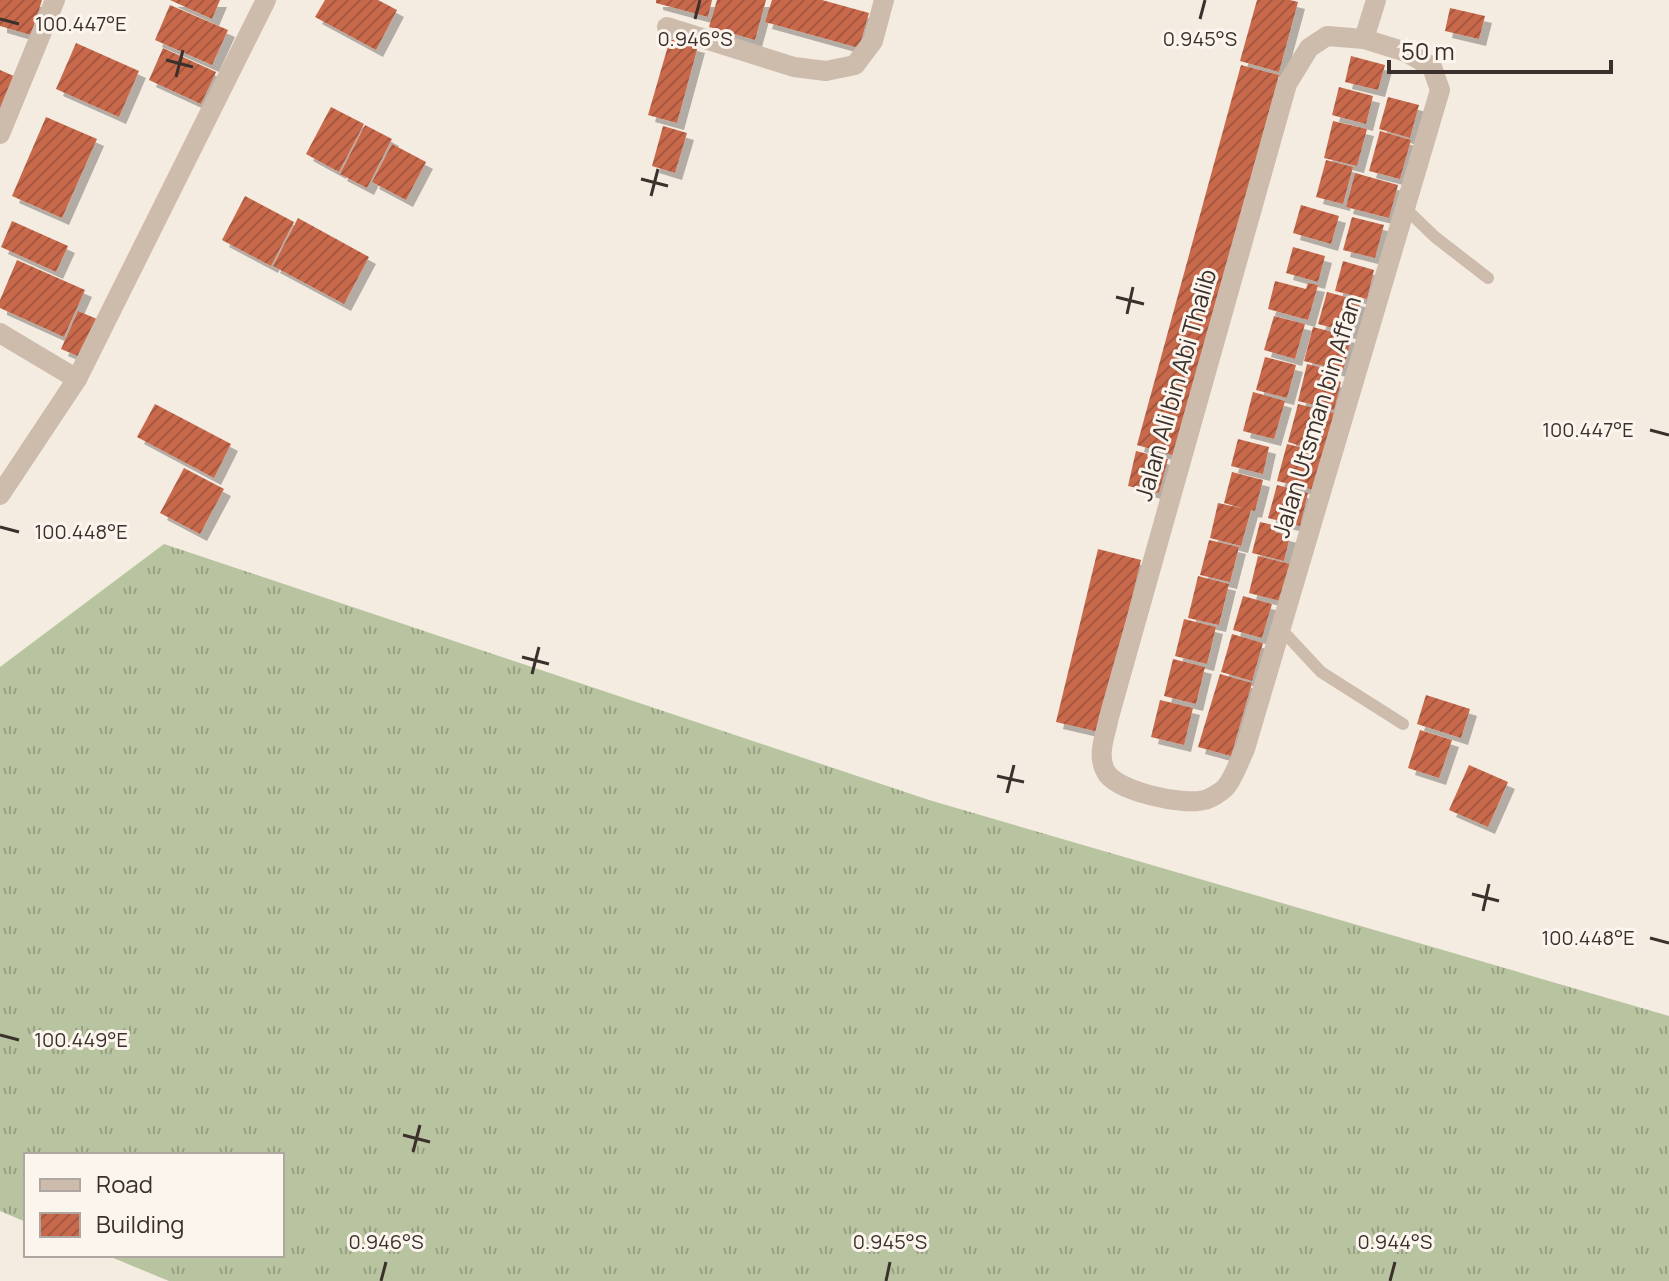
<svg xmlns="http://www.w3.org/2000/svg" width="1669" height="1281" font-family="Manrope,sans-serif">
<defs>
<pattern id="grass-tufts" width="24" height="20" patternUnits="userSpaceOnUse" patternTransform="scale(2)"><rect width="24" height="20" fill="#b8c4a0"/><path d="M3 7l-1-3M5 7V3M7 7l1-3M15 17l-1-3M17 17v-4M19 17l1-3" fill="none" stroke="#97a083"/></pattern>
<pattern id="building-hatch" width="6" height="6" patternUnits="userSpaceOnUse" patternTransform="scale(2)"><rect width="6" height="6" fill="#c8694b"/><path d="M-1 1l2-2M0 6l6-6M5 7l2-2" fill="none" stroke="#a4573f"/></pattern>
<filter id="shadow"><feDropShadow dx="7" dy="7" stdDeviation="0" flood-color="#0004"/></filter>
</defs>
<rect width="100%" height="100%" fill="#f4ebe1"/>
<!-- grass -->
<path fill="url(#grass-tufts)" d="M164,544L929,800L1669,1016V1281H169L106,1255H282V1155H26V1222L0,1211V667Z"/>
<!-- building -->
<g fill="url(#building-hatch)" filter="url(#shadow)">
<path d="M0,0H42L31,35L0,26Z"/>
<path d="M170,0H220L212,19Z"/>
<path d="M325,0H378L397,10L376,50L315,17Z"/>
<path d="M656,0H712L708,17L656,3Z"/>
<path d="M717,0H766L755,40L709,27Z"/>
<path d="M772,0H822L869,13L859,48L765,22Z"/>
<path d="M1257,0H1290L1298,2L1279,72L1240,61Z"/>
<path d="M170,5L228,30L212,65L155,40Z"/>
<path d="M1450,8L1485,16L1479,39L1445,31Z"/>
<path d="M670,39L698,46L677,123L648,115Z"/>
<path d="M76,43L139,71L119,117L56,89Z"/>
<path d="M163,48L216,72L201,104L149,80Z"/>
<path d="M1351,56L1385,65L1378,90L1345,82Z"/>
<path d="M1241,65L1279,75L1175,456L1137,445Z"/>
<path d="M0,70L16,77L0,113Z"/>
<path d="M1339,87L1373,96L1366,124L1332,115Z"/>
<path d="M1388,97L1419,105L1410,138L1379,129Z"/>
<path d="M331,107L364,124L339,172L306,154Z"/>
<path d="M46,117L97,139L62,218L12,196Z"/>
<path d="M1333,121L1367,129L1357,166L1324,158Z"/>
<path d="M365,125L392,139L367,188L340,174Z"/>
<path d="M663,126L687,133L675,173L652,166Z"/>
<path d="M1380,131L1411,140L1400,179L1369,171Z"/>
<path d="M392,144L426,162L406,200L372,182Z"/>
<path d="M1326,160L1353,167L1343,204L1316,197Z"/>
<path d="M1355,173L1398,185L1389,218L1346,207Z"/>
<path d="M245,196L294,222L271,266L222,240Z"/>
<path d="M1301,205L1339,216L1331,244L1293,233Z"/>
<path d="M1352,217L1384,225L1375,258L1343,250Z"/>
<path d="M298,218L369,257L344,304L273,266Z"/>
<path d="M12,221L68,246L56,272L1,247Z"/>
<path d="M1293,247L1325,256L1318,282L1286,273Z"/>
<path d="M17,260L85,290L64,337L0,308V300Z"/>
<path d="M1343,261L1374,270L1367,299L1335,291Z"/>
<path d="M1275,281L1306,289L1308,283L1318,285L1308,320L1268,309Z"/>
<path d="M1327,292L1361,301L1352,333L1318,324Z"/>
<path d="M78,311L97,319L80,357L61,349Z"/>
<path d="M1274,316L1305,324L1295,359L1264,350Z"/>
<path d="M1313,327L1352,337L1343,371L1304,361Z"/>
<path d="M1265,357L1296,365L1287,398L1256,390Z"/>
<path d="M1307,364L1327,369L1325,378L1341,382L1334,410L1298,401Z"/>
<path d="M1253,392L1285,401L1274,439L1243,431Z"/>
<path d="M155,404L231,444L214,478L137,437Z"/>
<path d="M1298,404L1334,413L1314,490L1277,481L1287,444L1316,451L1288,442Z"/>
<path d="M1238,439L1269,447L1263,474L1231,466Z"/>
<path d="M1136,451L1168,459L1159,493L1128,486Z"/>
<path d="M184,468L224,489L200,534L160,513Z"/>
<path d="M1232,472L1263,480L1255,511L1251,510L1241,546L1210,538L1218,503L1245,509L1224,503Z"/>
<path d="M1277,485L1308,493L1300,526L1268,518Z"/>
<path d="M1260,522L1277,526L1275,532L1290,536L1284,561L1252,553Z"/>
<path d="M1209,540L1239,547L1230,582L1200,575Z"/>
<path d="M1098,549L1141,560L1099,732L1056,722Z"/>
<path d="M1258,556L1290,564L1280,601L1249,593Z"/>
<path d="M1198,576L1229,584L1219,625L1188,618Z"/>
<path d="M1243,596L1272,604L1262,638L1233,630Z"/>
<path d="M1184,619L1216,627L1207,664L1175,656Z"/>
<path d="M1232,634L1263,643L1252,681L1221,672Z"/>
<path d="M1173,659L1205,667L1196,704L1164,696Z"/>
<path d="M1220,674L1252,683L1231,756L1198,747Z"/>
<path d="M1426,695L1470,709L1461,738L1417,724Z"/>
<path d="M1160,700L1193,708L1184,745L1151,737Z"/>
<path d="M1420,730L1452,740L1439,778L1408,768Z"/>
<path d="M1469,765L1508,782L1488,827L1449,810Z"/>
</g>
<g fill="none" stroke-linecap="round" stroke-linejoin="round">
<!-- lane -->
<g stroke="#cdbbac" stroke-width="12">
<path d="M1406,209L1435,237L1488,278"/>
<path d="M1281,629L1321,672L1403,724"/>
</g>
<!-- street -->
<g stroke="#cdbbac" stroke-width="20">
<path d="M667,27L794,67L826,71L855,65L873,41L884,0"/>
<path d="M1364,39L1327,36L1309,48L1287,84L1109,717C1106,734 1096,755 1106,772C1116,791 1183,806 1204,800C1210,799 1221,792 1225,788C1233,780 1240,759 1245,749L1440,90L1432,67L1406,52L1364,39L1376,0"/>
<path d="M0,134L55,0"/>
<path d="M0,333L77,379"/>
<path d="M0,495L77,379L266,0"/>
</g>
</g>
<!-- ticks -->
<path fill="none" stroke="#3b302b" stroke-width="3" d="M0,19L19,24M695,19L700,0M1200,19L1205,0M166,60L193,67M176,77L183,50M641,179L668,186M651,196L658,169M1116,297L1144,304M1127,314L1133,287M1650,430L1669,435M0,527L19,532M522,657L549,664M532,674L539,647M997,776L1024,782M1007,793L1014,765M1472,894L1499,901M1483,911L1489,884M1650,938L1669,943M0,1035L19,1040M403,1135L430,1142M413,1152L420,1125M381,1281L386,1262M886,1281L890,1262M1390,1281L1395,1262"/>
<g text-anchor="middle" stroke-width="6" stroke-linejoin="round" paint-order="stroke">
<!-- street labels -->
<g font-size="24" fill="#3b302b" stroke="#fbf5ee">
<text transform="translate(1176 385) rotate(-74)" y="8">Jalan Ali bin Abi Thalib</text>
<text transform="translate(1317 417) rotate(-73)" y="8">Jalan Utsman bin Affan</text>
</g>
</g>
<g font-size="20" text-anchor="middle" fill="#3b302b" stroke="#fbf5ee" stroke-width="6" stroke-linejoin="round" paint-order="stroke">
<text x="81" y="31">100.447°E</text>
<text x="695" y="46">0.946°S</text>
<text x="1200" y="46">0.945°S</text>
<text x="1588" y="437">100.447°E</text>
<text x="81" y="539">100.448°E</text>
<text x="1588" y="945">100.448°E</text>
<text x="81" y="1047">100.449°E</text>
<text x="386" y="1249">0.946°S</text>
<text x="890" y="1249">0.945°S</text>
<text x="1395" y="1249">0.944°S</text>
</g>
<!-- legend -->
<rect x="24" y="1153" width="260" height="104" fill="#fbf5ee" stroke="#aea6a0" stroke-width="2"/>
<rect x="40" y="1179" width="40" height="12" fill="#cdbbac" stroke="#aea6a0" stroke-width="2"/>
<text x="96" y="1193" font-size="24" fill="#3b302b">Road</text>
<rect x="40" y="1213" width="40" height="24" fill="url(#building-hatch)" stroke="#aea6a0" stroke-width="2"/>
<text x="96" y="1233" font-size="24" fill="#3b302b">Building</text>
<!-- scale -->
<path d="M1389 60v12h222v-12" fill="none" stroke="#3b302b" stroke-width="4"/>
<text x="1401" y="60" font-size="24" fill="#3b302b" stroke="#fbf5ee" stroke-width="6" paint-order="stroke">50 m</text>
</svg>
